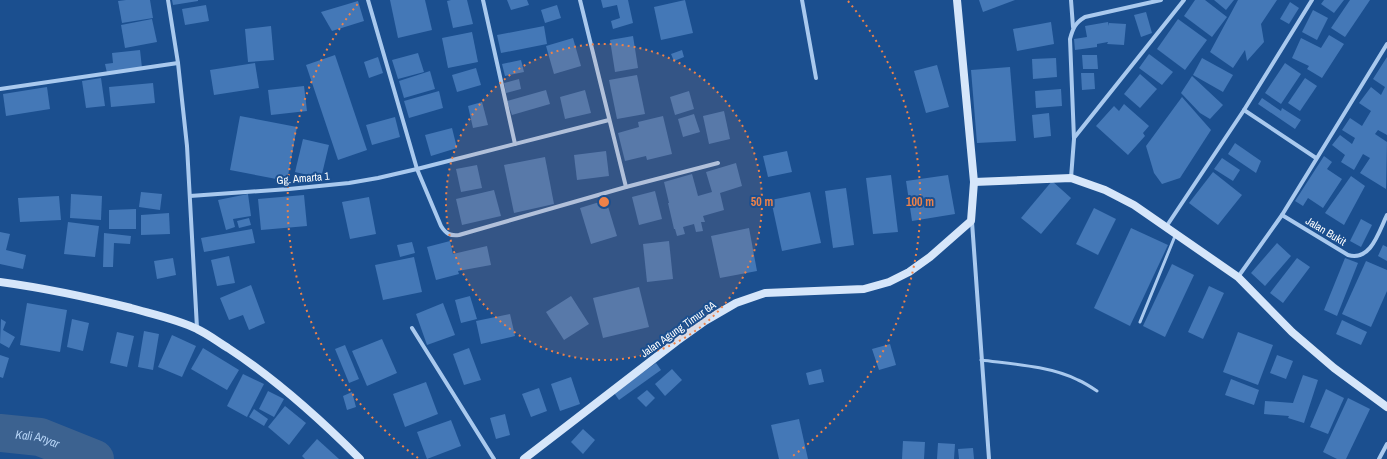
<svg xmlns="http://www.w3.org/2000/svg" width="1387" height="459" font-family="'Archivo Narrow',sans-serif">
<rect width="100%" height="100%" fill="#1b4f8f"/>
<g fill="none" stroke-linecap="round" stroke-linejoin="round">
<!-- river -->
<path stroke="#3c6290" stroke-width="38" id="s1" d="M0,433L40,437L95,459"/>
</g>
<!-- building -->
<g fill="#4478b7">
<path d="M126,0H150L153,18L122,23L118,1Z"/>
<path d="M172,0H198V1L173,5Z"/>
<path d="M390,0H425L432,30L398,38Z"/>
<path d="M451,0H467L473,24L453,28L447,1Z"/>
<path d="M507,0H527L529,5L511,10Z"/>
<path d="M601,0H628L633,23L613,29L611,21L620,18L617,5L603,8Z"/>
<path d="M685,0L693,33L661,40L654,7Z"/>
<path d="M979,0H1015L983,12Z"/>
<path d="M1195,0H1205L1227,17L1212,37L1184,16Z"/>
<path d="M1214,0H1234L1226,10Z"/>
<path d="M1238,0H1277L1261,24L1264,42L1247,61L1245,50L1233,68L1210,52Z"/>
<path d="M1324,0H1344L1334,13L1321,4Z"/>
<path d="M1350,0H1370L1345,37L1331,28Z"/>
<path d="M358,1L364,21L332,31L321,12Z"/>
<path d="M1290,2L1299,8L1289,24L1280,19Z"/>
<path d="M206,5L209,21L185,25L182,9Z"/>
<path d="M557,5L561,18L545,23L541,10Z"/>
<path d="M1313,10L1328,18L1317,40L1302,32Z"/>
<path d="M1146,12L1152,33L1141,37L1134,15Z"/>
<path d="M152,19L157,42L125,48L121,25Z"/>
<path d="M1178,19L1207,40L1185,70L1157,49Z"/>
<path d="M1051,22L1054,44L1017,51L1013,29Z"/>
<path d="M1108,22L1109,26V23L1126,24L1124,45L1107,44L1108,42L1097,44V47L1075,50L1074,39L1087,37L1085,26Z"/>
<path d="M271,26L274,60L248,62L245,29Z"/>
<path d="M544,26L547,44L501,53L497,35Z"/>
<path d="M472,32L478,62L448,68L442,38Z"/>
<path d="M1329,35L1344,44L1322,78L1307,69L1309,66L1292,58L1301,38L1321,48Z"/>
<path d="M633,36L638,68L615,72L610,40Z"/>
<path d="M573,38L581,66L554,74L546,46Z"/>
<path d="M140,50L142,68L107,73L105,64L113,63L112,53Z"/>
<path d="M682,50L684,57L674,61L671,54Z"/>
<path d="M418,53L424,72L398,79L392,60Z"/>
<path d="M1149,54L1173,72L1162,85L1139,68Z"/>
<path d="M335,55L367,150L338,160L306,65Z"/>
<path d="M1082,55H1097L1098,69H1083Z"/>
<path d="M378,57L383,73L369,78L364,62Z"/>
<path d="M1387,57V135L1378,130L1375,134L1387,142L1386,189L1360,173L1370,158L1363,154L1354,170L1341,162L1345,155L1332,145L1340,135L1352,144L1355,138L1342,130L1350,118L1362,126L1371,111L1359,103L1371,87L1381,95L1385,87L1373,79Z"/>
<path d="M1056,58L1057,77L1033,79L1032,59Z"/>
<path d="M1202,58L1233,75L1223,92L1193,75Z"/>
<path d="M521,60L524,72L505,76L502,64Z"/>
<path d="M255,63L259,88L214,95L210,70Z"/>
<path d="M1285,63L1301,74L1281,104L1265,93Z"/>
<path d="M937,65L949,107L926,113L914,71Z"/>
<path d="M1010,67L1016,141L977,143L971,70Z"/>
<path d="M476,68L481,85L457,92L452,75Z"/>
<path d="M430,71L435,89L404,98L399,81Z"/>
<path d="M1081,73H1094L1095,89L1082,90Z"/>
<path d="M1140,74L1157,89L1140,108L1124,94Z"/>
<path d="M637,75L645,114L617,119L609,80Z"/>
<path d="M1192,76L1223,105L1210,119L1200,113L1181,93Z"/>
<path d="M101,78L105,106L86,108L82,81Z"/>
<path d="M1305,78L1317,86L1300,111L1288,103Z"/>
<path d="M519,79L521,89L506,93L504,83Z"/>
<path d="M153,83L155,103L111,107L109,87Z"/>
<path d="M304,86L307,111L271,115L268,90Z"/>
<path d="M47,87L50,109L6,116L3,94Z"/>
<path d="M1061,89L1062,106L1036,108L1035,91Z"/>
<path d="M546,90L550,104L512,115L507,101Z"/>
<path d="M585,90L591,113L565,119L560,97Z"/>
<path d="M439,91L443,108L409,118L404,101Z"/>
<path d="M689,91L694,109L675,115L670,97Z"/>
<path d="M1182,97L1211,130L1180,178L1162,184L1154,173L1146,146Z"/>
<path d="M1262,98L1281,111L1282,108L1301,120L1295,129L1258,104Z"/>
<path d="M482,102L488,125L473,128L468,106Z"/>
<path d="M1124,104L1149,126L1143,133L1145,136L1128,155L1096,126L1114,106L1119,111Z"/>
<path d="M724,111L730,139L709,144L703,116Z"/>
<path d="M1049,113L1051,136L1034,138L1032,115Z"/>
<path d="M694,114L700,132L683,137L678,119Z"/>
<path d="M240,116L297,127L287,181L230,170Z"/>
<path d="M663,116L672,154L647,160L646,156L625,161L618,133L639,127L638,122Z"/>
<path d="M395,117L400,137L372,145L366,125Z"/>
<path d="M452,128L457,148L431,156L425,135Z"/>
<path d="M303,139L329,145L321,178L295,172Z"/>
<path d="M1235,143L1261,161L1256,173L1228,154Z"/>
<path d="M606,151L609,176L577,180L574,155Z"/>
<path d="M787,151L792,172L768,177L763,156Z"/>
<path d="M1324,156L1332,162L1327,169L1342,179L1323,208L1308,198L1303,206L1295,201Z"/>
<path d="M545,157L554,204L514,213L504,165Z"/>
<path d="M1222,158L1240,170L1233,181L1214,169Z"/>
<path d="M736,163L742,186L720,193L724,210L703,216L705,222H701L703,231L696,232L694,224L683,227L685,234L677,236L675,229H674L668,203H669L664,182L692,174L698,196L712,192L706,172Z"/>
<path d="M477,165L482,188L461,192L456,169Z"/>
<path d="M1213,172L1242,195L1218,225L1189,203Z"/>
<path d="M891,175L898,232L873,234L866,178Z"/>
<path d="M948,175L955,214L912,221L906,181Z"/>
<path d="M1351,176L1365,186L1344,225L1325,213Z"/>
<path d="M1052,181L1071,198L1041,234L1021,218Z"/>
<path d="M846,188L854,245L833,248L825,191Z"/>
<path d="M494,190L501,216L462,225L456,199Z"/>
<path d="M655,191L662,219L639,225L632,197Z"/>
<path d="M141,192L162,194L160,210L139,207Z"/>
<path d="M810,192L821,243L782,251L771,200Z"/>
<path d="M71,194L102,196L101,220L70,218Z"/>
<path d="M248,194L251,216L233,219L235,227L226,230L218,200Z"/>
<path d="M304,195L307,226L261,230L258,199Z"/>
<path d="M59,196L61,220L20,222L18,198Z"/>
<path d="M369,197L376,234L350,239L342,202Z"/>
<path d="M606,200L617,236L591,244L580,208Z"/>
<path d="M1094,208L1116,219L1098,255L1076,244Z"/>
<path d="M136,209V229H109V210Z"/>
<path d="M169,213L170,234L141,235V215Z"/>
<path d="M249,218L251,225L239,228L237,221Z"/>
<path d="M1361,219L1372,225L1361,247L1350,241Z"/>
<path d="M68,222L99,226L95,257L64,254Z"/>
<path d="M749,228L757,271L720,278L711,236Z"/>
<path d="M1131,228L1168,245L1130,326L1094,308Z"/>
<path d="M252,229L255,243L204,252L201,238Z"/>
<path d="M0,232L10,234L6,250L26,255L23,269L0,264Z"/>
<path d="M104,233L131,236L130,244L114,243L113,267H103Z"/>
<path d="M450,241L453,254L487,246L491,265L458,271L459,274L436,280L427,247Z"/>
<path d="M669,241L673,279L647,282L643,244Z"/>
<path d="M412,242L415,253L400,257L397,245Z"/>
<path d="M1277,243L1291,256L1265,286L1251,273Z"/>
<path d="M1383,245L1387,247V261L1378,256Z"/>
<path d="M229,256L235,283L217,286L211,260Z"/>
<path d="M414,257L422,292L383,300L375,265Z"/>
<path d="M173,258L176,275L157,279L154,261Z"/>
<path d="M1297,258L1310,267L1283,303L1270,293Z"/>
<path d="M1345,258L1358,263L1337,316L1324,310Z"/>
<path d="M1366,261L1387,270V291L1371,327L1342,314Z"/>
<path d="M1172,264L1194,275L1165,337L1143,326Z"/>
<path d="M251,285L265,323L249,330L243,315L229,320L220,298Z"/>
<path d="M1209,286L1224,293L1203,339L1188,332Z"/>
<path d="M639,287L649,327L603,338L593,298Z"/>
<path d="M470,296L477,319L461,323L455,300Z"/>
<path d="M571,296L589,324L564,340L546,312Z"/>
<path d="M27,303L67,310L60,352L20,345Z"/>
<path d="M443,303L455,335L427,345L416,314Z"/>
<path d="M510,314L515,336L481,344L476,321Z"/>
<path d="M1,319L6,322L3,330L15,337L9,348L0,343Z"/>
<path d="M72,319L89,323L83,351L67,347Z"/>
<path d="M1342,320L1367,332L1361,345L1336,334Z"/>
<path d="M144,331L159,334L153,370L138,367Z"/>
<path d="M117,332L134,336L127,367L110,363Z"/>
<path d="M1238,332L1273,345L1258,385L1223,372Z"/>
<path d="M172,335L196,346L182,377L158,367Z"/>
<path d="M382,339L397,373L367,386L352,351Z"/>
<path d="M890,344L896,365L879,370L872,349Z"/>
<path d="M345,345L359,379L349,383L335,349Z"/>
<path d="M203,348L239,370L227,390L191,369Z"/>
<path d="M469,348L481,380L464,385L453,354Z"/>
<path d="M0,355L9,358L3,378L0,377Z"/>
<path d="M1277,355L1293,361L1286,379L1270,373Z"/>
<path d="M656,363L661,370L619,400L614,393Z"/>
<path d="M672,369L682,380L665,396L655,384Z"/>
<path d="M821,369L824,382L809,385L806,373Z"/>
<path d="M243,374L264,384L247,417L227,406Z"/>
<path d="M1303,375L1318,380L1304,423L1288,418L1289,416L1264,414L1265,401L1293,403Z"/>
<path d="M571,377L580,404L560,411L551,384Z"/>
<path d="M1231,379L1259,390L1254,405L1225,395Z"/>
<path d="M426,382L438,414L405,427L393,394Z"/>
<path d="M539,388L547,411L531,417L522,394Z"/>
<path d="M1326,389L1344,398L1328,434L1310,427Z"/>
<path d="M647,390L655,398L646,407L637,398Z"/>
<path d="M268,391L284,399L274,417L259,409Z"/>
<path d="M352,392L356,407L347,410L343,396Z"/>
<path d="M1348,398L1370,409L1346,459H1337L1323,452Z"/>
<path d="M285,406L306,423L289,445L268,427Z"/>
<path d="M254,409L268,419L264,426L249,417Z"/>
<path d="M505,414L510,435L496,439L490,418Z"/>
<path d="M799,419L808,459H779L771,425Z"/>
<path d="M451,420L461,446L427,459L417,432Z"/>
<path d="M583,429L595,440L583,454L571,442Z"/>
<path d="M317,439L339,459H305L302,456Z"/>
<path d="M903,441L925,442L924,459H902Z"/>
<path d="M938,443L955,444L954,459H937Z"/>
<path d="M973,448L974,459H959L958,449Z"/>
</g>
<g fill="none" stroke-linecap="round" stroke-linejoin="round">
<!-- lane -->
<g stroke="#a9c9ee" stroke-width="3">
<path d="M1140,322L1175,236"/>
<path d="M981,360C1012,364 1050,366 1078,380C1085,383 1091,387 1097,391"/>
</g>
<!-- street -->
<g stroke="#a9c9ee" stroke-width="4">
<path d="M168,0L178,63L187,146L197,328"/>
<path d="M368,0L417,169L441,226C446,234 450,236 459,235L626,187L718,163"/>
<path d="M483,0L515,144"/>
<path d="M580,0L626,187"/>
<path d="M802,0L816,78"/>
<path d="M1071,0L1073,27"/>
<path d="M0,89L178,63"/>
<path d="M1244,110L1316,158"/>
<path d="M1074,138L1184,0"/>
<path d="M1071,178L1074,139L1070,39C1073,28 1075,23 1085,17L1161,0"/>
<path d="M190,196L289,189L349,183L378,178L417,169L609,120"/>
<path d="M1282,215L1348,255C1371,262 1379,231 1387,215"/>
<path d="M972,222L989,459"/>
<path d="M1166,227L1244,110L1312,0"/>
<path d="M1238,277L1282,215L1387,44"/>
<path d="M412,328L494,459"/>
<path d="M1379,459L1387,444"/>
</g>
<!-- secondary -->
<g stroke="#d6e6fa" stroke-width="8">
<path d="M974,182L1071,178L1105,190L1134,205L1238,277L1292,332L1334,368L1387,407"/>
<path d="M0,282C44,288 87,297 131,308C152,314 177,319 197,329C208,334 218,342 228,348C277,380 319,418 360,459"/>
<path d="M524,459L677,341L705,321L736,303L765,293L864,289L889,282L909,272L930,257L971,221L974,182L957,0"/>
</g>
</g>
<!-- distance rings -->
<circle cx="604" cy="202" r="158" fill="#ee8249" fill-opacity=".12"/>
<g fill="none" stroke="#ee8249" stroke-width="2" stroke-dasharray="2 4">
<circle cx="604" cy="202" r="158"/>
<path d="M418 458A316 316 0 0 1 360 1M848 1A316 316 0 0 1 790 458"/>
</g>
<g text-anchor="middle" stroke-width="4" stroke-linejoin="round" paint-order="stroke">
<!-- street labels -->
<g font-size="11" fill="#fff" stroke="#1b4f8f">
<text transform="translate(303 178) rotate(-5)" y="4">Gg. Amarta 1</text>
<text transform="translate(1326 231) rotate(31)" y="4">Jalan Bukit</text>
<text transform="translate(678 329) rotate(-35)" y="4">Jalan Agung Timur 6A</text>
</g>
<!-- water labels -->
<g font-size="12" font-style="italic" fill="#b5d3f5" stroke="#1b4f8f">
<text dy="4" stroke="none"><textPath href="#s1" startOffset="38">Kali Anyar</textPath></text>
</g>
</g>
<circle cx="604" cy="202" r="6" fill="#ee8249" stroke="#1b4f8f" stroke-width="2"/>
<g font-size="12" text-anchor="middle" font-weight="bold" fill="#ee8249" stroke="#1b4f8f" stroke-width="4" stroke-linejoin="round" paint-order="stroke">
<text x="762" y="206">50 m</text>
<text x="920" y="206">100 m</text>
</g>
</svg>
